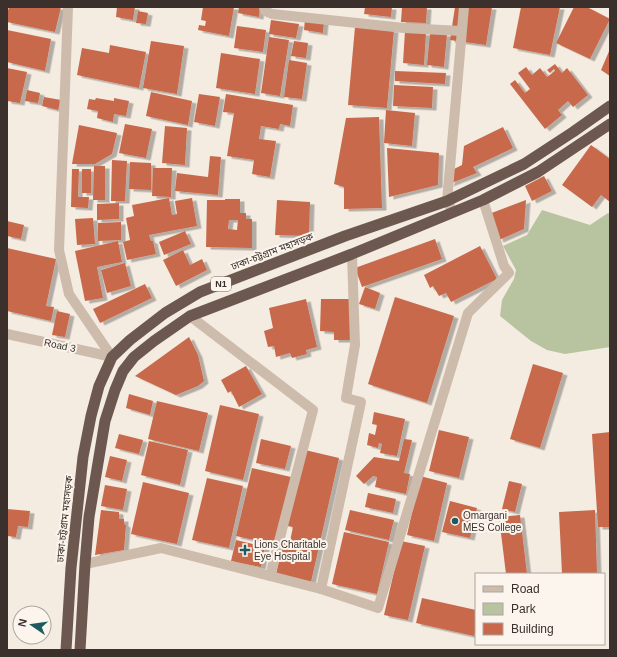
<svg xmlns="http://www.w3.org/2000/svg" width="617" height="657" font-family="Helvetica,'Noto Sans Bengali',sans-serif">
<defs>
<filter id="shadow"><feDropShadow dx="4.5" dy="2.5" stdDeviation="0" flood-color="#0004"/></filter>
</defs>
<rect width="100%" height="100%" fill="#f4ebe1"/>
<!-- green -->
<path fill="#b8c4a0" d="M542,210L590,225L608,213L610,214V347L565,354L547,350L531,341L500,316L502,300L514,279L516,270L503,246L527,235Z"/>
<!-- building -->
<g fill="#c8694b" fill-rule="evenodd" filter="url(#shadow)">
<path d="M9,7H61L55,32L7,22V14Z"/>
<path d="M117,7H135L133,20L116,17Z"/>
<path d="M203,7H234L229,36L198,30L199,25L205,26L206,21L201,20Z"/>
<path d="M239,7H260L259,17L238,13Z"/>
<path d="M365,7H392L391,17L364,14Z"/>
<path d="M402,7H427L426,23L401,22Z"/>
<path d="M455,7H492L486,45L450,40Z"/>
<path d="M521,7H560L550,55L513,48Z"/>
<path d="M574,7H587L610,19L590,59L556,43Z"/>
<path d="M138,11L148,13L146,24L136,23Z"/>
<path d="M305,19L324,22L323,33L304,30Z"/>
<path d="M271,20L299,24L296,38L269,34Z"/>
<path d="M237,26L266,30L263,52L234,48Z"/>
<path d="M355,27L394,30L387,108L348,105Z"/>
<path d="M7,30L51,39L45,71L7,62Z"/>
<path d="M405,31L426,33L424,65L403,63Z"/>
<path d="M430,33L447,34L444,67L427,65Z"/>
<path d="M269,37L289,40L280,96L261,93Z"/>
<path d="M151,41L184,46L177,94L143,88Z"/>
<path d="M294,41L308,43L306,58L291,56Z"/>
<path d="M110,45L146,52L139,88L77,75L82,48L109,53Z"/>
<path d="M610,49V76L601,70Z"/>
<path d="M221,53L260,59L255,94L216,88Z"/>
<path d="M289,60L307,63L302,99L284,97Z"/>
<path d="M555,64L562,73L567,68L588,95L573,107L568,101L558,110L562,115L545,129L510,84L515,80L525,93L530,89L518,73L526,67L532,75L540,68L547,77L555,71L554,69L550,73L547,70Z"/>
<path d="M7,68L27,72L20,103L7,101Z"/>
<path d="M395,71L446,73L445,84L395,81Z"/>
<path d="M394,85L433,87L432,108L393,106Z"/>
<path d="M27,90L40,93L38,103L25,101Z"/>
<path d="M151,92L192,101L188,125L146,116Z"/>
<path d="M199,94L220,97L215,126L194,122Z"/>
<path d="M226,94L293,105L290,126L280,124L279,129L261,126L259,139L276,141L270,177L252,174L254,160L227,156L234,113L223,112Z"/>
<path d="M44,97L61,100L58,110L42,106Z"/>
<path d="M96,98L114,101V98L129,101L126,116L114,114L113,122L97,118L98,111L87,109L89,99L95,100Z"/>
<path d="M386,110L415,113L412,146L384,143Z"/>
<path d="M379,117L382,208L344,209V187L334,184L346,118Z"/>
<path d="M125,124L152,129L146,158L119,153Z"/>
<path d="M79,125L117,133L112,154L95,164H72Z"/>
<path d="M165,126L187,128L185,165L162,163Z"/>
<path d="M503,127L513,148L473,167L477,173L449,184L454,169L462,165L464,146Z"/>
<path d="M591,145L610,159V202L601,195L592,207L562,185Z"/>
<path d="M387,148L439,153L438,185L389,197Z"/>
<path d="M210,156L221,157L218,195L175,191L177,173L208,177Z"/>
<path d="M112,160L127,161L125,201H111Z"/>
<path d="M130,162L151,163V190L129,189Z"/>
<path d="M94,166H105V200H93Z"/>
<path d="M153,168H172L171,197L152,196Z"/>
<path d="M72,169H79L78,197H89L88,208L71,207Z"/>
<rect x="82" y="169" width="9" height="24"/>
<path d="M544,176L552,191L532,201L525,186Z"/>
<path d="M169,198L172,215L177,214L175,201L192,198L197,226L149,235L151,241H153L156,254L127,260L123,242L130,240L126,218L134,216L132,205Z"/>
<path d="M225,199H240V213H246V219H252V248L206,247L207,200H225ZM229,220H238L237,230L228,229Z"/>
<path d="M277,200L310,202L309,236L275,235Z"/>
<path d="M526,200L524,229L499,240L489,214Z"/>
<path d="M119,203V219L97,220V204Z"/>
<path d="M93,218L95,244L77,245L75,219Z"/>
<path d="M7,221L24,225L21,239L7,236Z"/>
<path d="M121,222V240L98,241V223Z"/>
<path d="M185,231L191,244L164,255L159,242Z"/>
<path d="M435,239L442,259L362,287L355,268Z"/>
<path d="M118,241L122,262L97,267L103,298L85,301L75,251Z"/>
<path d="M480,246L497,279L451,302L446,293L439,296L433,286L430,288L424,275Z"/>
<path d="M7,248L56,259L46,306L54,307L51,321L7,311Z"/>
<path d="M183,250L190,265L202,259L207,270L176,286L163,260Z"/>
<path d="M125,263L131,286L107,293L101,270Z"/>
<path d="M145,284L152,298L100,323L93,309Z"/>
<path d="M365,287L380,293L375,309L359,304Z"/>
<path d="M395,297L454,316L427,403L368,384Z"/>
<path d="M306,299L317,347L306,350L307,354L292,358L290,353L276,357L274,346L268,347L264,331L273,328L269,308Z"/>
<path d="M321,299H352L351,340H334V332L320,331Z"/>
<path d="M57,311L70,314L65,337L52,335Z"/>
<path d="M189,337L198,355L204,381L198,386L176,395L135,376Z"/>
<path d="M533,364L563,373L540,448L510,439Z"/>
<path d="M246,366L262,394L239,407L231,391L228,393L221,380Z"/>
<path d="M129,394L153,401L150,415L126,408Z"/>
<path d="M157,401L208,413L199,451L148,439Z"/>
<path d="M220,405L259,414L243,480L205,471Z"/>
<path d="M374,412L405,419L397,456L380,453L382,444L379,443L378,448L367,445L369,433L375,435L377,425L372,424Z"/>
<path d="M439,430L469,437L459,478L429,471Z"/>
<path d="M610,432V527H598L592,434Z"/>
<path d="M119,434L143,440L139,454L115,448Z"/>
<path d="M261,439L291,446L285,469L256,463Z"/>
<path d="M404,439L412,440L404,473L410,474L406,494L375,487L377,477L373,476L364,484L356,476L374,457L399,461Z"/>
<path d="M149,441L188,450L180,485L141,475Z"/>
<path d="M305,450L339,458L311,582L276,574L284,540L290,541L293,527L287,526Z"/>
<path d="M110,456L127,460L122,481L105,477Z"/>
<path d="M252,468L291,477L275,545L236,536Z"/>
<path d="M420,476L447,483L434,541L407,535Z"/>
<path d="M207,478L243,486L229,548L192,540Z"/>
<path d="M509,481L522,484L515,512L502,509Z"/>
<path d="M143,482L189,493L177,544L131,534Z"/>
<path d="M105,485L127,489L123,510L101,506Z"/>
<path d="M368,493L396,499L393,513L365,507Z"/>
<path d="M450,501L477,508L470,538L442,532Z"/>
<path d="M7,509L30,511L28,527L18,526L16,537L7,536Z"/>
<path d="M101,510L119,512V519H124V524L126,525L124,550L95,555Z"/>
<path d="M350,510L394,520L389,540L345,530Z"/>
<path d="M595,510L597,574H562L559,512Z"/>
<path d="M520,515L527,574H506L499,517Z"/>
<path d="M344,532L389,542L377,594L332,584Z"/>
<path d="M236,540L265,547L261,567L231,561Z"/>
<path d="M401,541L425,546L408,620L384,615Z"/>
<path d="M422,598L476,610V630L474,636L416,623Z"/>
</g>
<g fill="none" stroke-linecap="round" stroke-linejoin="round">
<!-- minor -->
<g stroke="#cdbbac" stroke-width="10">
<path d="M68,7L59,250L69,294L112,357"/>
<path d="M264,7L265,11L272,14L404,28L461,31"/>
<path d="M453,212L447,201L464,7"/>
<path d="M190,316L313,410L270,576"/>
<path d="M7,334L90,352L112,357"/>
<path d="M85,564L161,548L321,589L378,608L468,313L509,273L504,266L483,200"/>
<path d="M321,589L361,402L346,398L355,345L352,254"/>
</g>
<!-- trunk -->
<g stroke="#6c584f" stroke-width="11">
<path d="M66,650L71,568L83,457L91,416L99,386L112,357L130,340L165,313L200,292L345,236L447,201L524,164L573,132L610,106"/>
<path d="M80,650L85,564L89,517L105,421L115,390L123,371L134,357L154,341L190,316L352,254L483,200L538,172L610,124"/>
</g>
</g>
<!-- markers -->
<g fill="#1f5a5e" stroke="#fbf5ee" stroke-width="1.5">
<circle cx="455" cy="521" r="4"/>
<path d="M243 544h4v4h4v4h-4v4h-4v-4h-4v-4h4z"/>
</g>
<g text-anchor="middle" stroke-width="4" stroke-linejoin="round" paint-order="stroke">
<!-- shield labels -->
<rect fill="#fbf5ee" stroke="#756b66" stroke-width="1" x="211" y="277" width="20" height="14" rx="3"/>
<g font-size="9" font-weight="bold" fill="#3b302b">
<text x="221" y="287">N1</text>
</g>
<!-- street labels -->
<g font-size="10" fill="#3b302b" stroke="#fbf5ee">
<text transform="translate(272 251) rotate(-21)" y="4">ঢাকা-চট্টগ্রাম মহাসড়ক</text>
<text transform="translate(60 345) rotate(12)" y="4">Road 3</text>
<text transform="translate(64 519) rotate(-84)" y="4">ঢাকা-চট্টগ্রাম মহাসড়ক</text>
</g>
<!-- poi labels -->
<g font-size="10" fill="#3b302b" stroke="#fbf5ee" text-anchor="start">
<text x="463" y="519">Omargani<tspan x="463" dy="12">MES College</tspan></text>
<text x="254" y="548">Lions Charitable<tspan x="254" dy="12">Eye Hospital</tspan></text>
</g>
</g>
<!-- border -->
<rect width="617" height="657" fill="none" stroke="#3b302b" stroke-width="16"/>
<!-- legend -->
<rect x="475" y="573" width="130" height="72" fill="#fbf5ee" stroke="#aea6a0"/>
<rect x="483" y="586" width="20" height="6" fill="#cdbbac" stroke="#aea6a0"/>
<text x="511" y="593" font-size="12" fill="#3b302b">Road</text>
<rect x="483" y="603" width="20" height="12" fill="#b8c4a0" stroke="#aea6a0"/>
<text x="511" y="613" font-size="12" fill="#3b302b">Park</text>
<rect x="483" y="623" width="20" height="12" fill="#c8694b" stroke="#aea6a0"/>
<text x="511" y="633" font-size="12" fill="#3b302b">Building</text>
<!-- north arrow -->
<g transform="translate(32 625) rotate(283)"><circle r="19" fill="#fbf5ee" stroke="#aea6a0"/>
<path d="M0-3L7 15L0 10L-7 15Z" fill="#1f5a5e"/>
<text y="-6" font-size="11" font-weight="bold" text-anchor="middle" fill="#3b302b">N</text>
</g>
</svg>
